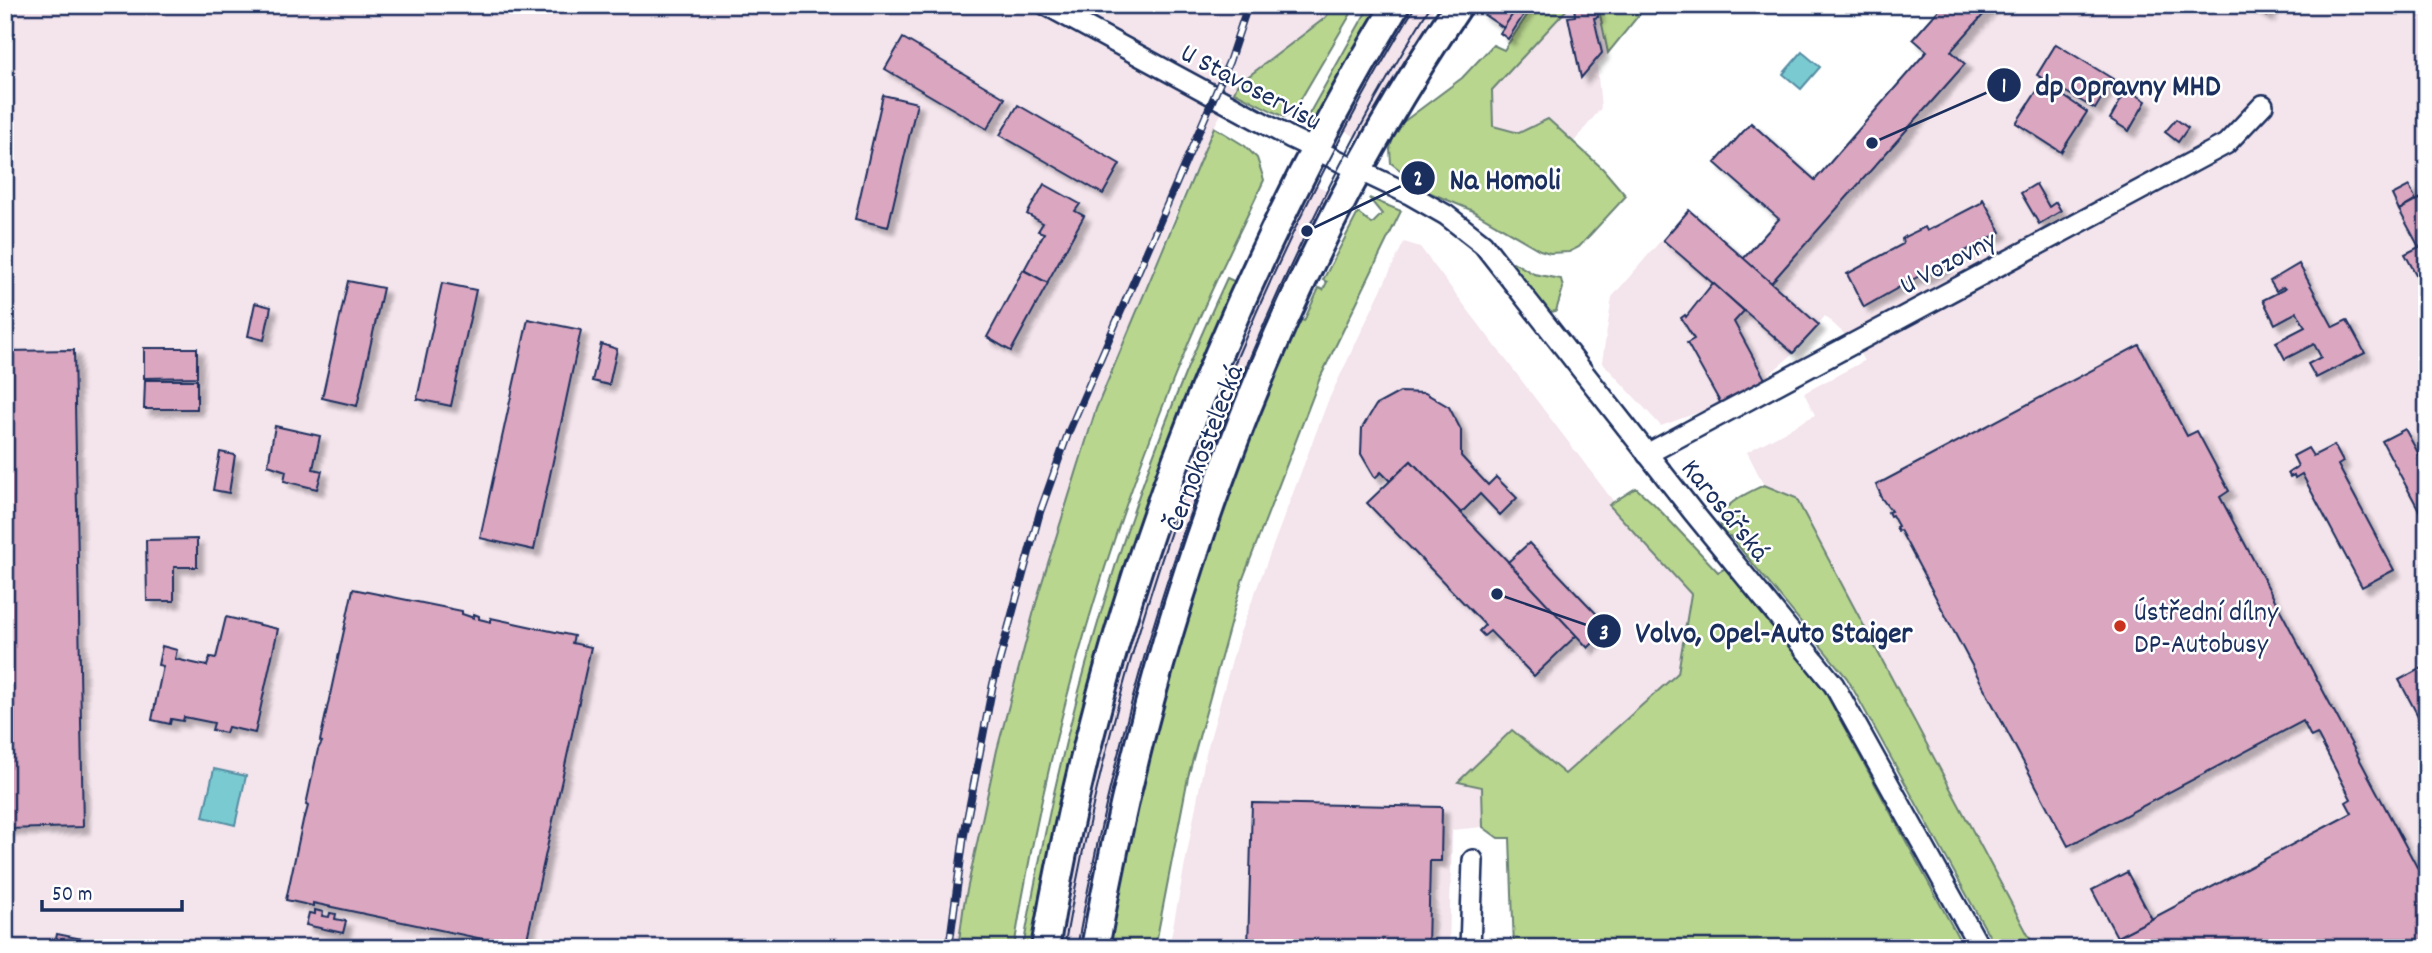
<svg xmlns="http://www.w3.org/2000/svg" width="2432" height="953" font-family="Dekko,sans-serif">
<defs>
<filter id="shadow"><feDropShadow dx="6" dy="6" stdDeviation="2" flood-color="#0004"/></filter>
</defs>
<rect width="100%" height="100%" fill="#fff"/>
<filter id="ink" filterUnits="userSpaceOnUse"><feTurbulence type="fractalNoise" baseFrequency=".0143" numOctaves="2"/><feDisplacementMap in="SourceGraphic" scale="14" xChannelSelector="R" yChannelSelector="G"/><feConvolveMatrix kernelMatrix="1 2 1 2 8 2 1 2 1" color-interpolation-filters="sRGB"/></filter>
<g filter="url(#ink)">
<!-- built -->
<g fill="#f4e4ec">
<path d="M5,5H1335L1325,18L1237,85L1214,127L1180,203L1096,409L1039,592L997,750L964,904L958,948H5Z"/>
<path d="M1408,5H1436L1393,87L1360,140L1340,127Z"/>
<path d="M1571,5H1598L1608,53L1597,66L1601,108L1573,143L1548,119L1519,133L1493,126L1492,90Z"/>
<path d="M1943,5H2427V948H2035L1796,498L1764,485L1747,452L1815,415L1804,393L1864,361L1854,343L1825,316L1793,354L1765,378L1721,404L1661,426L1602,362L1612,297L1688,209L1744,257L1779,219L1715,163L1750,123L1815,180L1904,77L1926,50L1913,39Z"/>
<path d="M1312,183L1333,193V197L1329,195L1310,233L1243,383L1247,385L1085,948H1057L1073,862L1106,717L1168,513L1248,320Z"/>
<path d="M1404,242L1420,247L1614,502L1609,506L1691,594L1678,673L1565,775L1458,782L1482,787L1483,827L1452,830L1449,948H1169L1206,753L1239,635L1328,401Z"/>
</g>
<!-- green -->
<g fill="#b8d68e" stroke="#6a8276" stroke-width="2">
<path d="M1335,5H1356L1295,109L1284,117L1234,92L1237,85L1325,18Z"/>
<path d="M1370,5H1382L1320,114L1313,121L1304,123Z"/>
<path d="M1534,5H1571L1492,90L1493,126L1519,133L1548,119L1603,169L1626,196L1579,247L1569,252L1550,253L1540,250L1471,210L1426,191L1391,163L1390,149L1395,128L1462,78L1493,45L1504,50Z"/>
<path d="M1598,5H1647L1608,53Z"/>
<path d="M1214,127L1245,146L1257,158L1264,180C1238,236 1209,292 1186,349C1106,540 1046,743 1014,948H958L964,904L997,750L1039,592L1096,409Z"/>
<path d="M1369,198L1401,211L1320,378L1242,581L1188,777L1155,948H1107C1121,882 1133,816 1149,750C1184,604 1238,456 1299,319L1304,321L1319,288L1323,290L1327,282L1323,280L1358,213L1372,224L1382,214Z"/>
<path d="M1513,262L1534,274L1561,279L1563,288L1556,311L1547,313L1509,263Z"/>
<path d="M1227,278L1236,282L1206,352L1034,948H1023C1063,717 1128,491 1227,278Z"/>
<path d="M1764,485L1796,498L2035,948H1996L1847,678L1730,536L1724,538C1710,507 1742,496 1764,485Z"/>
<path d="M1636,488L1654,504L1718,572L1726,568L1824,690L1964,948H1514L1510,838H1498L1483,827L1482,787L1458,782L1512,730L1565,774L1678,673L1691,594L1609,505Z"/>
</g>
<!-- water -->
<g fill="#7acbd1" stroke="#548da3" stroke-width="2">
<path d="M1802,52L1820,67L1801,89L1783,74Z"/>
<path d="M214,769L246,776L235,825L203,817Z"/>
</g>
<!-- building -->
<g fill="#dba6bf" stroke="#1b2f5e" stroke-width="2" filter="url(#shadow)">
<path d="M1485,5H1519L1504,28L1480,12Z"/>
<path d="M1519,5H1530L1508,39L1500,33Z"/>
<path d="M1574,5H1596L1598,17L1594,18L1602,53L1581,78L1568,17L1575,16Z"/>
<path d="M1943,5H1992L1951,51L1965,64L1771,283L1743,259L1779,219L1715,163L1751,123L1815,180L1927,51L1913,39Z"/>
<path d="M2249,5H2273L2267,16Z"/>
<path d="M903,38L1005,98L987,129L885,69Z"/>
<path d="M2056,44L2113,79L2095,109L2037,75Z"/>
<path d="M2043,82L2087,112L2061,152L2016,123Z"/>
<path d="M2127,89L2146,101L2129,131L2110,119Z"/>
<path d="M883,95L917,103L888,227L855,219Z"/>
<path d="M1018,105L1120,164L1103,194L1000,135Z"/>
<path d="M2176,119L2188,128L2178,142L2165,132Z"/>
<path d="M1044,184L1080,204L1075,211L1084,216L1047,283L1024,270L1044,233L1038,231L1043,223L1027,214Z"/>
<path d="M2036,184L2049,207L2056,202L2061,211L2039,224L2021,193Z"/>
<path d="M2409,186L2416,200L2399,210L2392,195Z"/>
<path d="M2427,195V295L2405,254L2419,247L2399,210Z"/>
<path d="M1983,199L2001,232L1945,262L1946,266L1923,278L1921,275L1864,307L1847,274L1903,244L1902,239L1906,236L1925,227L1927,231L1981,203Z"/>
<path d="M1689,210L1819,325L1793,353L1663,240Z"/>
<path d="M2299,264L2333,327L2347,320L2365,353L2316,378L2308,364L2321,357L2314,344L2285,359L2276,342L2305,327L2297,312L2275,324L2263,300L2285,289L2283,287L2276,291L2270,281Z"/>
<path d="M1023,270L1048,283L1011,351L987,337Z"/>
<path d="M348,281L383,288L357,406L322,398Z"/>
<path d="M442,283L476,290L451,406L417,399Z"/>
<path d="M1713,283L1744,311L1734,322L1765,379L1721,404L1687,343L1694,339L1681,318L1685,315L1686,317Z"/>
<path d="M255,303L271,307L264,340L248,336Z"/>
<path d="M528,319L581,330L534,550L480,538Z"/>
<path d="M601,344L617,349L609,385L592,381Z"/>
<path d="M2139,345L2187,436L2197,431L2229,491L2220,497L2427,886V948H2122L2117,937L2352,813L2346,802L2351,799L2317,734L2311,737L2303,721L2068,846L1900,530L1898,531L1896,527L1898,526L1892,515L1890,516L1888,512L1891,511L1880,496L1881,495L1876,485Z"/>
<path d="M144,348H197V377L144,378Z"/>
<path d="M74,350L83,827L5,829V351Z"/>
<path d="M145,380H197V409H144Z"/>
<path d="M1400,392L1425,393L1449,407L1461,430V456L1488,485L1496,477L1517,498L1500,515L1480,494L1461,513L1411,461L1390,481L1381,472L1375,478L1361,454L1362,428L1376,405Z"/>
<path d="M275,426L320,436L313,469L322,471L317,489L284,481L286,471L268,465Z"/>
<path d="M2405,429L2427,469V525L2382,441Z"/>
<path d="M2334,445L2343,462L2338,465L2394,570L2362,587L2302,474L2295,478L2294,475L2290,477L2288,473L2298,466L2293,456L2308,448L2313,456Z"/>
<path d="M220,452L235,455L229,493L213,490Z"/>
<path d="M1411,461L1578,634L1534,676L1490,631L1484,636L1479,631L1485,625L1367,503Z"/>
<path d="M197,539V567H174V601H147L146,540Z"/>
<path d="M1529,543L1609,627L1588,648L1508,562Z"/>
<path d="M353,589L462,611V614L474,618V614L479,616V619L491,622V618L574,636L572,643L591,647L525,948L313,903V906L286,900L304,816L305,817L308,806L306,805L318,749L322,742L320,741Z"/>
<path d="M226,617L278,629L255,733L228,727L226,733L212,730L214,723L184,717L183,721L171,719L170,724L152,720L163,666L158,665L162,646L177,650L175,659L207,666L210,657L216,658Z"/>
<path d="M2427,665V733L2399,680Z"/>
<path d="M1252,803L1442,807L1441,861H1430L1428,948H1248Z"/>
<path d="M2127,872L2152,919L2117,937L2092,890Z"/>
<path d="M315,910L323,912L322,916L329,917L330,913L336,914L335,919L346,921L343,933L306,925L309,913L315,914Z"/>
<path d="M57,934L97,942L96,948H54Z"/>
</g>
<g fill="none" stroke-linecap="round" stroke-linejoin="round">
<defs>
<g id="minor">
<path d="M1046,5L1291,138L1411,195L1446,215L1483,244L1693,512L1834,685L1980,948"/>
<path d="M1647,454L2226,144L2263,105"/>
<path d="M1470,948L1473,860"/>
</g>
<g id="secondary">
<path d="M1045,948C1102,614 1221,296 1396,5"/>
<path d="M1095,948C1154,618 1270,283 1459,5"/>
</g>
</defs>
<!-- minor casing -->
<use href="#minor" stroke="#1b2f5e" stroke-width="24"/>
<!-- secondary casing -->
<use href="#secondary" stroke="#1b2f5e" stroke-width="32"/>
<!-- minor -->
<use href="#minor" stroke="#fff" stroke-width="19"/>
<!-- secondary -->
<use href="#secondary" stroke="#fff" stroke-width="26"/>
<!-- tram -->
<g stroke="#1b2f5e" stroke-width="2">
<path d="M1064,948C1123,614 1241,295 1416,5"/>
<path d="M1077,948C1136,614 1253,294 1431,5"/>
</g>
<defs>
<path id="rail" d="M949,948L964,835L993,684L1040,512L1069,431L1229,62L1248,5"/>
</defs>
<!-- rail casing -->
<use href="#rail" stroke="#1b2f5e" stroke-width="8"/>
<!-- rail -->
<use href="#rail" stroke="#fff" stroke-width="5" stroke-dasharray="16" stroke-linecap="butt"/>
</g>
</g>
<!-- markers -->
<circle fill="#c8321e" stroke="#fff" stroke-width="2.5" cx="2120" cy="626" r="7"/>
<g text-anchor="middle" stroke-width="5" stroke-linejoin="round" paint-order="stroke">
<!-- street labels -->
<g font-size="28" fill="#1b2f5e" stroke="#fff">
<text transform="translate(1252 85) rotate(28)" y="10">U Stavoservisu</text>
<text transform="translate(1947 261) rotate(-28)" y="10">U Vozovny</text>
<text transform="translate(1202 447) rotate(-69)" y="10">Černokostelecká</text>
<text transform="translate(1727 509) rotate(51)" y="10">Karosářská</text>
</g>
<!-- poi labels -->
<g font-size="28" fill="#1b2f5e" stroke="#fff" text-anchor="start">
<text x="2134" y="620">Ústřední dílny<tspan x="2134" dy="32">DP-Autobusy</tspan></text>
</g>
</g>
<!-- callouts -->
<path fill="none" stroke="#1b2f5e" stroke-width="2.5" d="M1872 143L2004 85M1307 231L1418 178M1497 594L1604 631"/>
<g fill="#1b2f5e" stroke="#fff" stroke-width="2.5">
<circle cx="1872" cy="143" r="7"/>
<circle cx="1307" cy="231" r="7"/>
<circle cx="1497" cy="594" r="7"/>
<circle cx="2004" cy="85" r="18"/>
<circle cx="1418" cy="178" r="18"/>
<circle cx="1604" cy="631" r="18"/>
</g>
<g font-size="21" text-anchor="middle" font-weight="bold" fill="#fff">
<text x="2004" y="92">1</text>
<text x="1418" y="185">2</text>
<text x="1604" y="639">3</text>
</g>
<g font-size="30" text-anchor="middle" font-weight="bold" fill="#1b2f5e" stroke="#fff" stroke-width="5" stroke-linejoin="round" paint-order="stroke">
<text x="2128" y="95">dp Opravny MHD</text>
<text x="1505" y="189">Na Homoli</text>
<text x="1774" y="642">Volvo, Opel-Auto Staiger</text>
</g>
<!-- margin -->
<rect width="2432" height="953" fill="none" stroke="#fff" stroke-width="28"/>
<rect x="14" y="14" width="2404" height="925" fill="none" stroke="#1b2f5e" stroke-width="2.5" filter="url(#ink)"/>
<!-- scale -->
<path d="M42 900v10h140v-10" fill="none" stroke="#1b2f5e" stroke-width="3.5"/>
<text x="52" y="900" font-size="21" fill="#1b2f5e" stroke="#ffffff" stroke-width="5" paint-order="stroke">50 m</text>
</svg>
